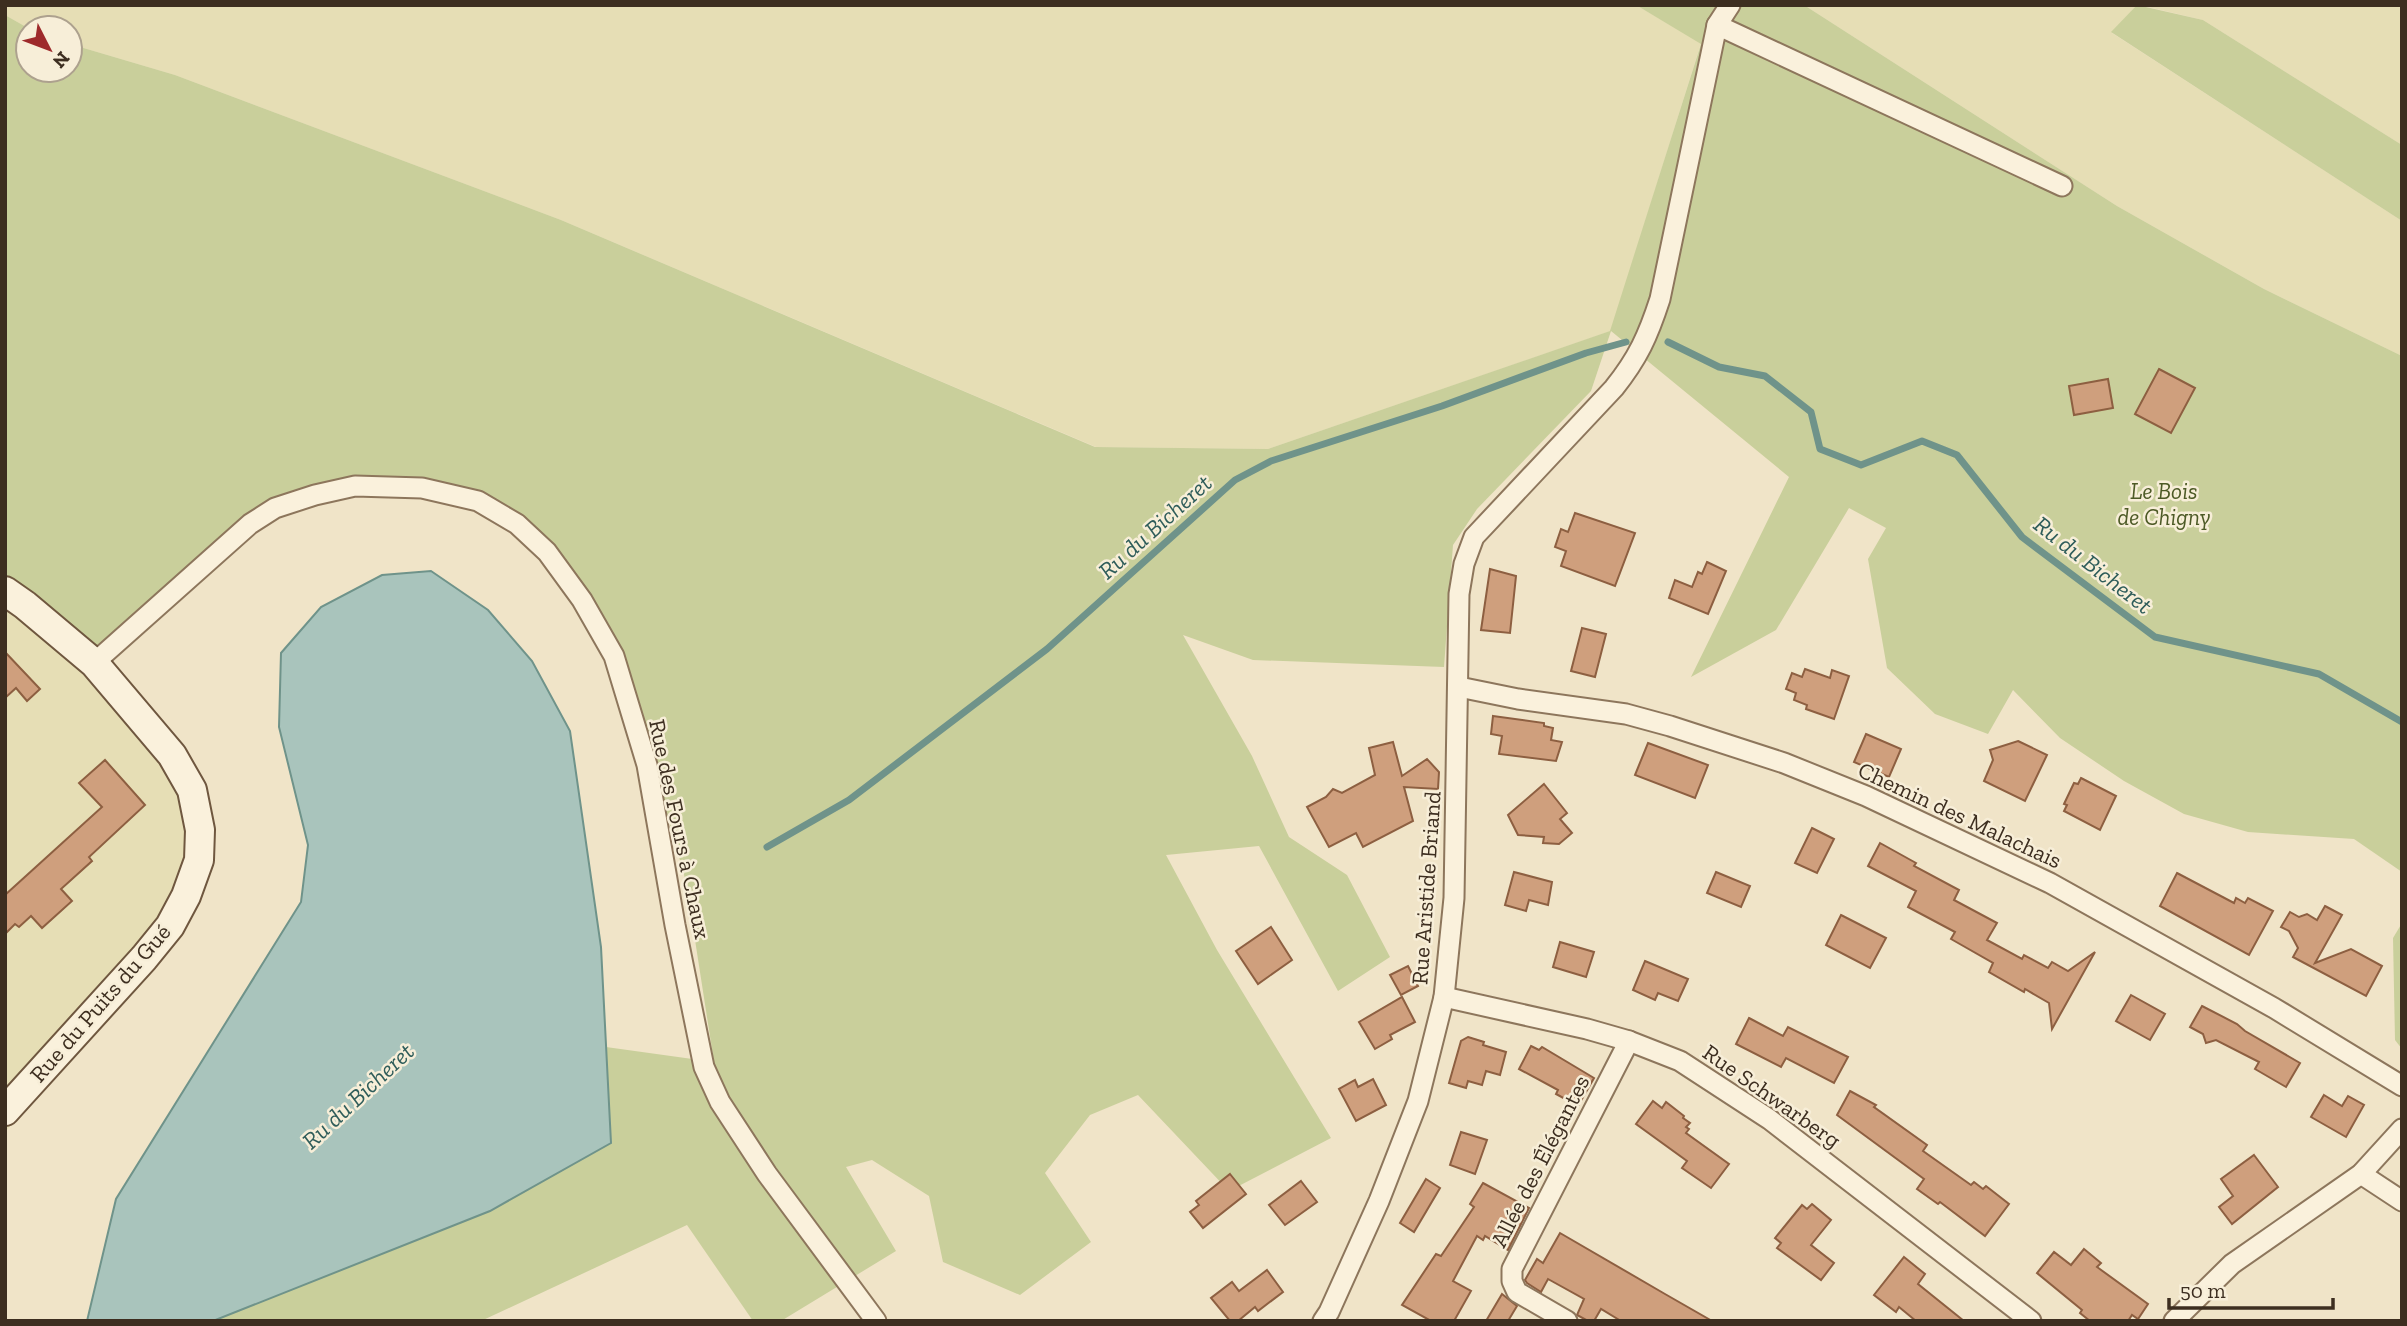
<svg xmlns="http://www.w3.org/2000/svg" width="2407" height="1326" font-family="'Zilla Slab',serif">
<rect width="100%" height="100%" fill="#f0e4c8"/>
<!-- farmland -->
<g fill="#e6deb5">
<path d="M5,5H1636L1701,43L1611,331L1268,449L1096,447L561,220L175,75L70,44V28H28L5,15Z"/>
<path d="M1804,5H2137L2112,33L2402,221V356L2264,289L2117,206Z"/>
<path d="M2140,5H2402V145L2203,20Z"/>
<path d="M5,579L99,647L209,825L152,967L5,1132Z"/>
</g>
<!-- green -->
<g fill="#c9cf9b">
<path d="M1636,5H1804L2117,206L2264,289L2402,356V872L2354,839L2248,832L2184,814L2124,781L2060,738L2013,690L1988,734L1935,714L1887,668L1868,559L1886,528L1849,508L1776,630L1691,677L1789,477L1611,331L1591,391L1477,509L1453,545L1444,667L1253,660L1183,635L1252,756L1289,837L1347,875L1390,957L1338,991L1259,846L1166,855L1217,950L1331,1138L1229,1191L1138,1095L1090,1115L1045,1173L1091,1242L1020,1295L943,1262L929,1196L872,1160L846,1167L896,1251L781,1321H753L687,1225L481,1321H213L610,1144L606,1047L714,1062L686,882L653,764L588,596L481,495L314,489L99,647L84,640L5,579V15L28,28V70H70V44L175,75L561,220L1095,447L1268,449L1610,331L1701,44Z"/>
<path d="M2137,5L2203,20L2402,145V221L2111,32Z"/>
<path d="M2402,923V1049L2395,1040L2393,938Z"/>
</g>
<!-- water -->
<path fill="#a9c4bc" stroke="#6f938a" stroke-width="2" d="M431,571L488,610L532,661L570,731L601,947L611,1143L490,1211L213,1321H87L116,1199L301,902L308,845L279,727L281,653L321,607L382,575Z"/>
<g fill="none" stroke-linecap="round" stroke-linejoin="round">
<!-- stream -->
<g stroke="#6f938a" stroke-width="7">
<path d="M1668,342L1719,367L1765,376L1811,412L1820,449L1861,465L1922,441L1957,455L2022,537L2155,637L2319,674L2402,722"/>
<path d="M767,847L849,800L1047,649L1235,480L1271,461L1442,406L1586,353L1626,342"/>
</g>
</g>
<!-- building -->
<g fill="#cf9f7d" stroke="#8d5f41" stroke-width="2">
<path d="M2159,369L2195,388L2171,433L2135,414Z"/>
<path d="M2108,379L2113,408L2074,415L2069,386Z"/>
<path d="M1575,513L1635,533L1615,586L1561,566L1566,551L1555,547L1561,529L1568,532Z"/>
<path d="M1707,562L1726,571L1708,614L1669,598L1675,580L1692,587L1698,572L1702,574Z"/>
<path d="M1490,569L1516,576L1510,633L1481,630Z"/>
<path d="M1582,628L1606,634L1595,677L1571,671Z"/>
<path d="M5,652L40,689L27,701L16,688L5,698Z"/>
<path d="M1805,669L1830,678L1832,670L1849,676L1834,719L1806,709L1807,705L1794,700L1796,693L1786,689L1792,673L1802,677Z"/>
<path d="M1493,716L1544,723V726L1553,728L1551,740L1562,742L1556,761L1499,754L1502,736L1491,734Z"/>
<path d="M1866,734L1901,749L1889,777L1854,762Z"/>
<path d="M2018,741L2047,755L2025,801L1984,781L1993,760L1990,750Z"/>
<path d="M1393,742L1402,776L1427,759L1439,772L1438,789L1404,787L1413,821L1363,847L1356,833L1329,847L1307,807L1326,797L1333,789L1342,793L1375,775L1369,748Z"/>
<path d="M1648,743L1708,765L1695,798L1635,775Z"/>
<path d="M105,760L145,805L89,857L92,861L61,889L72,901L42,928L31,916L19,927L15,924L5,934V895L102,807L79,783Z"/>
<path d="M2081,778L2116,796L2100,830L2064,811L2067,805L2064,804L2074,783L2078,784Z"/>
<path d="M1544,784L1567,813L1560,819L1572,833L1559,844L1543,843L1544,837L1518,835L1508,815Z"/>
<path d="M1812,828L1834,839L1817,873L1795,863Z"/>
<path d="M1880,843L1916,863L1914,866L1959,890L1954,900L1997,923L1987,940L2022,959L2024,955L2048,968L2052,962L2068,971L2095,952L2052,1029L2049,1003L2025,989L2024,992L1989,972L1993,963L1951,939L1955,932L1908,907L1916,891L1868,866Z"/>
<path d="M1514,872L1552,882L1548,905L1529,900L1526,911L1505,905Z"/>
<path d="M1716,872L1750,886L1741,907L1707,893Z"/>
<path d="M2177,873L2234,903L2236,898L2245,903L2248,898L2273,911L2249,955L2160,906Z"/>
<path d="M2325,906L2342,915L2315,963L2351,949L2382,966L2366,996L2293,957L2298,948L2289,931L2281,927L2290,912L2299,917L2307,914L2317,920Z"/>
<path d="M1841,915L1886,938L1870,968L1826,945Z"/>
<path d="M1271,927L1292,960L1258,984L1236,951Z"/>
<path d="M1560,942L1594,952L1586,977L1553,967Z"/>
<path d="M1645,961L1688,979L1678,1001L1658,993L1655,1000L1633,990Z"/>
<path d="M1408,966L1418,986L1401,995L1390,975Z"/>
<path d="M2131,995L2165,1014L2150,1040L2116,1021Z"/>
<path d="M1402,997L1415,1022L1390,1035L1392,1039L1375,1049L1359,1022Z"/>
<path d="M2202,1006L2237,1024L2245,1031L2300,1063L2286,1087L2255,1069L2259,1062L2216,1040L2206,1043L2203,1034L2190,1027Z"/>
<path d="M1749,1018L1783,1036L1788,1027L1848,1057L1834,1083L1786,1058L1781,1067L1736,1044Z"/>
<path d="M1468,1037L1484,1042L1483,1045L1506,1052L1500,1075L1486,1071L1482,1085L1468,1081L1466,1088L1449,1083L1461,1041Z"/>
<path d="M1531,1046L1539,1050L1542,1047L1594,1078L1578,1106L1556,1094L1558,1090L1519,1069Z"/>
<path d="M1373,1079L1386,1105L1356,1121L1339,1089L1355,1080L1358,1087Z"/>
<path d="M1850,1091L1876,1105L1874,1107L1927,1145L1923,1151L1971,1185L1974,1182L1983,1189L1986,1186L2009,1204L1985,1236L1940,1202L1938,1204L1917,1189L1924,1179L1837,1115Z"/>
<path d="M2324,1095L2342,1106L2348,1096L2364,1105L2346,1137L2311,1117Z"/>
<path d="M1653,1101L1662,1108L1666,1102L1684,1116L1683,1118L1690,1123L1686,1127L1689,1129L1686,1133L1729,1164L1711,1188L1682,1168L1687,1161L1636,1124Z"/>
<path d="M1461,1132L1487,1140L1475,1174L1450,1165Z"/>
<path d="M2254,1155L2278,1187L2232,1224L2219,1207L2233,1196L2221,1179Z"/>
<path d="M1230,1174L1246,1194L1203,1228L1190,1212L1199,1205L1196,1201Z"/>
<path d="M1426,1179L1440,1188L1414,1232L1400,1223Z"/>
<path d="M1301,1181L1317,1202L1285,1225L1269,1205Z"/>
<path d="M1483,1183L1529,1208L1508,1250L1485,1236L1483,1240L1477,1236L1453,1281L1471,1291L1454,1321H1431L1402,1305L1436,1254L1441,1256L1474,1207L1470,1204Z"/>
<path d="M1812,1204L1831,1220L1811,1245L1834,1263L1821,1280L1777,1248L1781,1243L1775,1238L1802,1205L1807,1209Z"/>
<path d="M1560,1233L1665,1294L1712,1321H1621L1601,1309L1594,1321H1588L1577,1315L1584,1299L1548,1279L1541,1292L1527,1283L1525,1280L1537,1259L1543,1263Z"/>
<path d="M2084,1249L2101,1263L2097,1267L2148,1304L2138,1319L2132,1315L2128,1321H2090L2080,1313L2082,1310L2037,1273L2054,1252L2071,1265Z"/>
<path d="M1904,1257L1925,1274L1918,1284L1964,1321H1916L1899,1307L1896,1312L1874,1295Z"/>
<path d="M1267,1270L1283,1292L1258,1311L1255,1307L1238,1321H1230L1211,1298L1232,1282L1239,1291Z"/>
<path d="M1502,1294L1517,1306L1508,1321H1486Z"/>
</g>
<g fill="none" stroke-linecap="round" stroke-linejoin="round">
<defs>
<g id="street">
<path d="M1717,25L2062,186"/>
<path d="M94,663L250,524L275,508L315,495L355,486L422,488L478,501L517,524L547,552L582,600L614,656L647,765L675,925L704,1067L720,1102L767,1174L876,1321"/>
<path d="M1459,687L1518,699L1626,714L1670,726L1784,763L1866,796L2050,883L2274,1008L2402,1086"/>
<path d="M1444,997L1587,1029L1629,1041L1680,1061L1769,1119L2031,1321"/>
<path d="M2361,1174L2402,1201"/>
<path d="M1323,1321L1329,1312L1379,1201L1418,1101L1444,997L1454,898L1459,594L1464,564L1474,537L1614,388C1638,358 1648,336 1660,299L1717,25L1730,5"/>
<path d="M1567,1321L1517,1292L1512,1281V1269L1629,1041"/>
<path d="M2174,1321L2232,1264L2361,1174L2402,1129"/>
</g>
<path id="secondary" d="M5,591L25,605L94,663L172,755L192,790L200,830L199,860L186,896L170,926L144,958L5,1111"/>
</defs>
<!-- street casing -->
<use href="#street" stroke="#8d765c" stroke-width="23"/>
<!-- secondary casing -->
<use href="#secondary" stroke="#6f573f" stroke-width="32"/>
<!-- street -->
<use href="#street" stroke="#faf1dc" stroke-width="19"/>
<!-- secondary -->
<use href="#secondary" stroke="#faf1dc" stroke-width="28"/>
</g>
<g text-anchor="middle" stroke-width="5" stroke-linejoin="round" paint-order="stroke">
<!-- park labels -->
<g font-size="23" font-style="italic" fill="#4d5a26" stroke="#f7eed8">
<text x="2164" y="499">Le Bois<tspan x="2164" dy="26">de Chigny</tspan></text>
</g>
<!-- street labels -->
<g font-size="23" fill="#3d2e20" stroke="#f7eed8">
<text transform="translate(1960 815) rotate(25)" y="8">Chemin des Malachais</text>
<text transform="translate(680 829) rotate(78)" y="8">Rue des Fours à Chaux</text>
<text transform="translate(1426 888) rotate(-86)" y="8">Rue Aristide Briand</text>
<text transform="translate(100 1003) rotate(-49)" y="8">Rue du Puits du Gué</text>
<text transform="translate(1772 1096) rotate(35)" y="8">Rue Schwarberg</text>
<text transform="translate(1540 1161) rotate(-63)" y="8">Allée des Élégantes</text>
</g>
<!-- water labels -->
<g font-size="24" font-style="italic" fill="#2f5d5a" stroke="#f7eed8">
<text transform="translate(1155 527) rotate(-42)" y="8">Ru du Bicheret</text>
<text transform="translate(2093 565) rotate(38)" y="8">Ru du Bicheret</text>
<text transform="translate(358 1096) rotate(-43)" y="8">Ru du Bicheret</text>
</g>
</g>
<!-- border -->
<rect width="2407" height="1326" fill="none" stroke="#3d2e20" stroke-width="14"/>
<!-- north arrow -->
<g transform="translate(49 49) rotate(132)"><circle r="33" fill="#f7eed8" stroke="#ada18e" stroke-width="2"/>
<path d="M0-5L12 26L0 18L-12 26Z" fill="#9e2a2b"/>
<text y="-10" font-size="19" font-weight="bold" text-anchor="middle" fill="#3d2e20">N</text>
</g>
<!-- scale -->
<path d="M2169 1298v10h164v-10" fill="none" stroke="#3d2e20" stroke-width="3.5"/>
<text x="2180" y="1298" font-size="21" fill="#3d2e20" stroke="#f7eed8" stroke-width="5" paint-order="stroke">50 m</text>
</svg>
